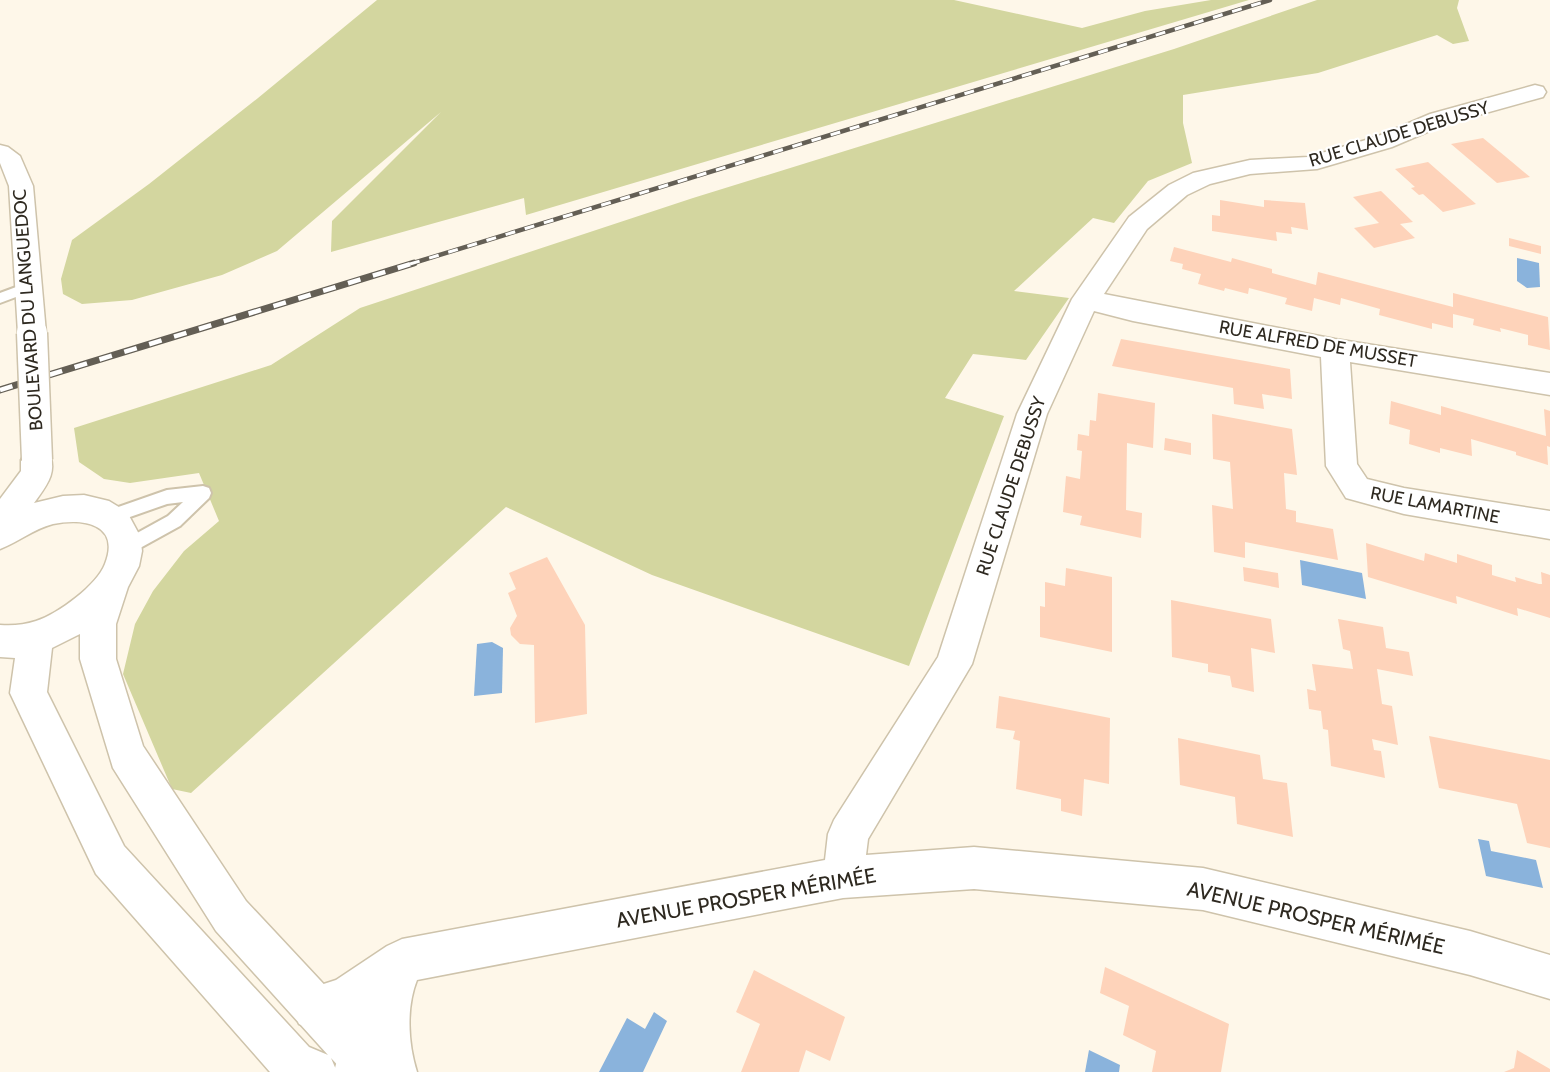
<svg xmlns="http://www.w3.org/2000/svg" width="1550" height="1072" font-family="Cabin,sans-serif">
<rect width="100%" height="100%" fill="#fef7e9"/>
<!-- green -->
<g fill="#d3d69f">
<path d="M377,0H954L1082,28L1145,11L1211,0H1249L526,215L524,198L331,252L332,221L441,112L277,251L222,275L132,300L82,304L63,294L61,279L72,240L149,184L258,98Z"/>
<path d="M1317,0H1459L1457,8L1469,41L1453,44L1437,35L1318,73L1183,95V123L1192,163L1148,181L1114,223L1093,218L1014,291L1069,298L1026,360L973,354L945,398L1004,416L909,666L652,575L506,507L191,793L172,789L123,674L135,624L153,591L184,551L219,521L199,473L130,483L104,479L79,462L74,428L271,365L360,308L693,198L1174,49Z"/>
</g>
<!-- water -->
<g fill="#8ab3dc">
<path d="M1517,258L1539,263L1540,287L1527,288L1517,281Z"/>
<path d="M1300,560L1362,573L1366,599L1302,585Z"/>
<path d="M492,642L503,648L502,693L474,696L477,644Z"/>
<path d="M1478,839L1489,841L1491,851L1536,860L1543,888L1486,876Z"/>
<path d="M654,1012L667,1021L643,1072H599L627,1018L645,1029Z"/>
<path d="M1089,1050L1120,1065L1119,1072H1085Z"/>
</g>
<!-- building -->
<g fill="#fed3ba">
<path d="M1483,138L1506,157L1530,177L1497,183L1451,144Z"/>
<path d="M1428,162L1476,204L1443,212L1423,194L1419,195L1411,188L1415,187L1395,169Z"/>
<path d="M1381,191L1413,222L1400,224L1415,238L1374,248L1354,228L1379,223L1353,197Z"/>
<path d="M1220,200L1264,207V200L1305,203L1308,230L1291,227L1292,234L1276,232L1277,241L1212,231V215L1220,216Z"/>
<path d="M1509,238L1541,246V254L1509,246Z"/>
<path d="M1174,247L1231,262L1232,258L1272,269V273L1316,285L1318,272L1453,307V293L1548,317L1550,350L1528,345V335L1500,328L1501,332L1473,325L1474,319L1453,314V328L1432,323V329L1379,315L1380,309L1341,298L1340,305L1314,298L1312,311L1285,304L1287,298L1249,288L1248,294L1225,288L1224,291L1198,284L1201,274L1182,269L1183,264L1170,261Z"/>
<path d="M1121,339L1290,369L1292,399L1262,394L1264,409L1234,404L1233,388L1112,366Z"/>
<path d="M1098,393L1155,403L1153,448L1127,443L1126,510L1142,513L1141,538L1080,525L1082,516L1063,512L1066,476L1080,479L1082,451L1077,450L1078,434L1089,436L1090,420L1096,421Z"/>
<path d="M1391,401L1441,415V406L1546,436L1544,409L1550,411V447L1547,446L1548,465L1516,455V452L1471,439L1472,456L1440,448V453L1409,444L1410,430L1389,424Z"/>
<path d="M1212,414L1292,429L1297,475L1284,473L1286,509L1296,511V522L1333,529L1338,560L1245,542V558L1214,552L1212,505L1233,509L1230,462L1213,459Z"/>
<path d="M1165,438L1191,443V455L1164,450Z"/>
<path d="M1366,543L1424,561L1425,553L1457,563V554L1492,565V575L1516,582L1515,577L1539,584H1542L1541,572L1550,575V618L1517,608L1518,616L1456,596L1457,604L1368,577Z"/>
<path d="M547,557L585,625L587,714L535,723L534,645L520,644L511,635L510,628L517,616L508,593L516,589L509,573Z"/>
<path d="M1243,567L1278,573L1279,588L1244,581Z"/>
<path d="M1066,568L1112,577V652L1040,637V606L1045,607V582L1065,586Z"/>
<path d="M1171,600L1271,619L1275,653L1251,648L1254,692L1232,687L1230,676L1208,672V664L1172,657Z"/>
<path d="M1338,619L1383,627L1386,648L1409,652L1413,676L1377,669L1382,704L1392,706L1398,745L1372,739L1374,750L1381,751L1385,778L1331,766L1328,730L1323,729L1321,711L1309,709L1307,689L1316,691L1312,664L1353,669L1350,651L1343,649Z"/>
<path d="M999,696L1110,718L1109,784L1084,779L1082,816L1061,811V799L1016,789L1020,741L1013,739L1015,731L996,728Z"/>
<path d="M1429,736L1550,760V848L1527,843L1517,804L1439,788Z"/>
<path d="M1178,738L1260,755L1263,779L1287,783L1293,837L1237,824L1235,797L1180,785Z"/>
<path d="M1105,967L1229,1024L1221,1072H1152L1156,1051L1123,1035L1129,1006L1100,993Z"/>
<path d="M754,970L845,1017L830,1061L806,1050L799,1072H741L760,1024L736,1012Z"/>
<path d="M1517,1050L1550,1069V1072H1504L1514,1068Z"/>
</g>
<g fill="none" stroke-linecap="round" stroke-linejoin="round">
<defs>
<g id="lane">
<path d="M27,283L34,288L32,291L0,303V293Z"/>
<path d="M203,486L209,488L211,493L209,498L180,526L131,553L125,555L119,553L117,548L119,543L168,516L183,502L167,504L110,524L104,522L102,517L104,512L167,490Z"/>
</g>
<path id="street" d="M1535,85L1543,87L1546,92L1543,97L1446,124L1392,147L1317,169L1250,174L1210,184L1187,195L1147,229L1104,294L1335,339L1550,373V395L1350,362L1357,464L1367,479L1404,488L1550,511V539L1404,514L1346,498L1326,466L1321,357L1133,321L1094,311L1047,414L972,664L868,839L866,855L974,847L1203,868L1470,931L1550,955V999L1470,975L1203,910L974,889L843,898L417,980C406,1008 408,1043 417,1072H334L347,1021L315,1030L299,1024L293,1008L299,992L336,980L387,946L402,939L825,860L828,834L834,820L938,657L1017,414L1072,299L1129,217L1169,185L1193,173L1250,160L1308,157L1376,137L1430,114Z"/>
<g id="secondary">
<path d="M0,145L8,147L20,156L33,186L46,333L42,340L32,343L22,340L18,333L9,186L0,163Z"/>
<path d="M37,448L48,451C59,472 46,486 34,503L63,496L84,495L109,501L127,512L140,536L142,551L139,566L128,587L116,624V659L143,746L246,901L376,1040L393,1072H344L331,1058L337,1072H270L96,874L10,693L15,658L0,657V625C12,626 24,625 36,621C58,614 97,585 105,564C121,523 82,518 53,524C33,529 19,542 0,549V499L21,471V460L26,451ZM80,634V659L113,768L216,931L328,1055L309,1047L124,846L47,692L52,648Z"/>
</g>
</defs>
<!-- lane casing -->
<use href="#lane" stroke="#cec3ab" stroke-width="4"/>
<!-- street casing -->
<use href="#street" stroke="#cec3ab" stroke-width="3"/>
<!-- secondary casing -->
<use href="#secondary" stroke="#cec3ab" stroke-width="3"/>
<!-- lane -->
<use href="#lane" fill="#fff" fill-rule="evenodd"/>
<!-- street -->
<use href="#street" fill="#fff" fill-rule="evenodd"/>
<!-- secondary -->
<use href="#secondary" fill="#fff" fill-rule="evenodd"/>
<defs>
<path id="rail-far1" d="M410,264L1270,0"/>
<path id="rail" d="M0,390L414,263"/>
</defs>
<!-- rail-far1 casing -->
<use href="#rail-far1" stroke="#645f55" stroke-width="4.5"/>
<!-- rail casing -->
<use href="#rail" stroke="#645f55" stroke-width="7"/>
<!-- rail-far1 -->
<use href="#rail-far1" stroke="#fff" stroke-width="3" stroke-dasharray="10" stroke-linecap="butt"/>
<!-- rail -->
<use href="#rail" stroke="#fff" stroke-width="4.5" stroke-dasharray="13" stroke-linecap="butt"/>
<defs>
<path id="secondary-bridge" d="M32,333L37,460"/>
</defs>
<!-- secondary-bridge casing -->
<use href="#secondary-bridge" stroke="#cec3ab" stroke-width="33" stroke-linecap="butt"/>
<!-- secondary-bridge -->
<use href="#secondary-bridge" stroke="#fff" stroke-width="30"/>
</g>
<g text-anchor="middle" stroke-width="4.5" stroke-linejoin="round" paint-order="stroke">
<!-- street labels -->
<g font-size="18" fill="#2e2920" stroke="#fff">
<text transform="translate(1399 134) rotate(-17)" y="6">RUE CLAUDE DEBUSSY</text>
<text transform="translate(28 310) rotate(-94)" y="6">BOULEVARD DU LANGUEDOC</text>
<text transform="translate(1318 344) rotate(10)" y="6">RUE ALFRED DE MUSSET</text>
<text transform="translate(1011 486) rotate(-72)" y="6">RUE CLAUDE DEBUSSY</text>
<text transform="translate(1435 505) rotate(11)" y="6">RUE LAMARTINE</text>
</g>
<!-- near-street labels -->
<g font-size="21" fill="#2e2920" stroke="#fff">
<text transform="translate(746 898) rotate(-10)" y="7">AVENUE PROSPER MÉRIMÉE</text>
<text transform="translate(1316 918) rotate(13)" y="7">AVENUE PROSPER MÉRIMÉE</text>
</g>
</g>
</svg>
